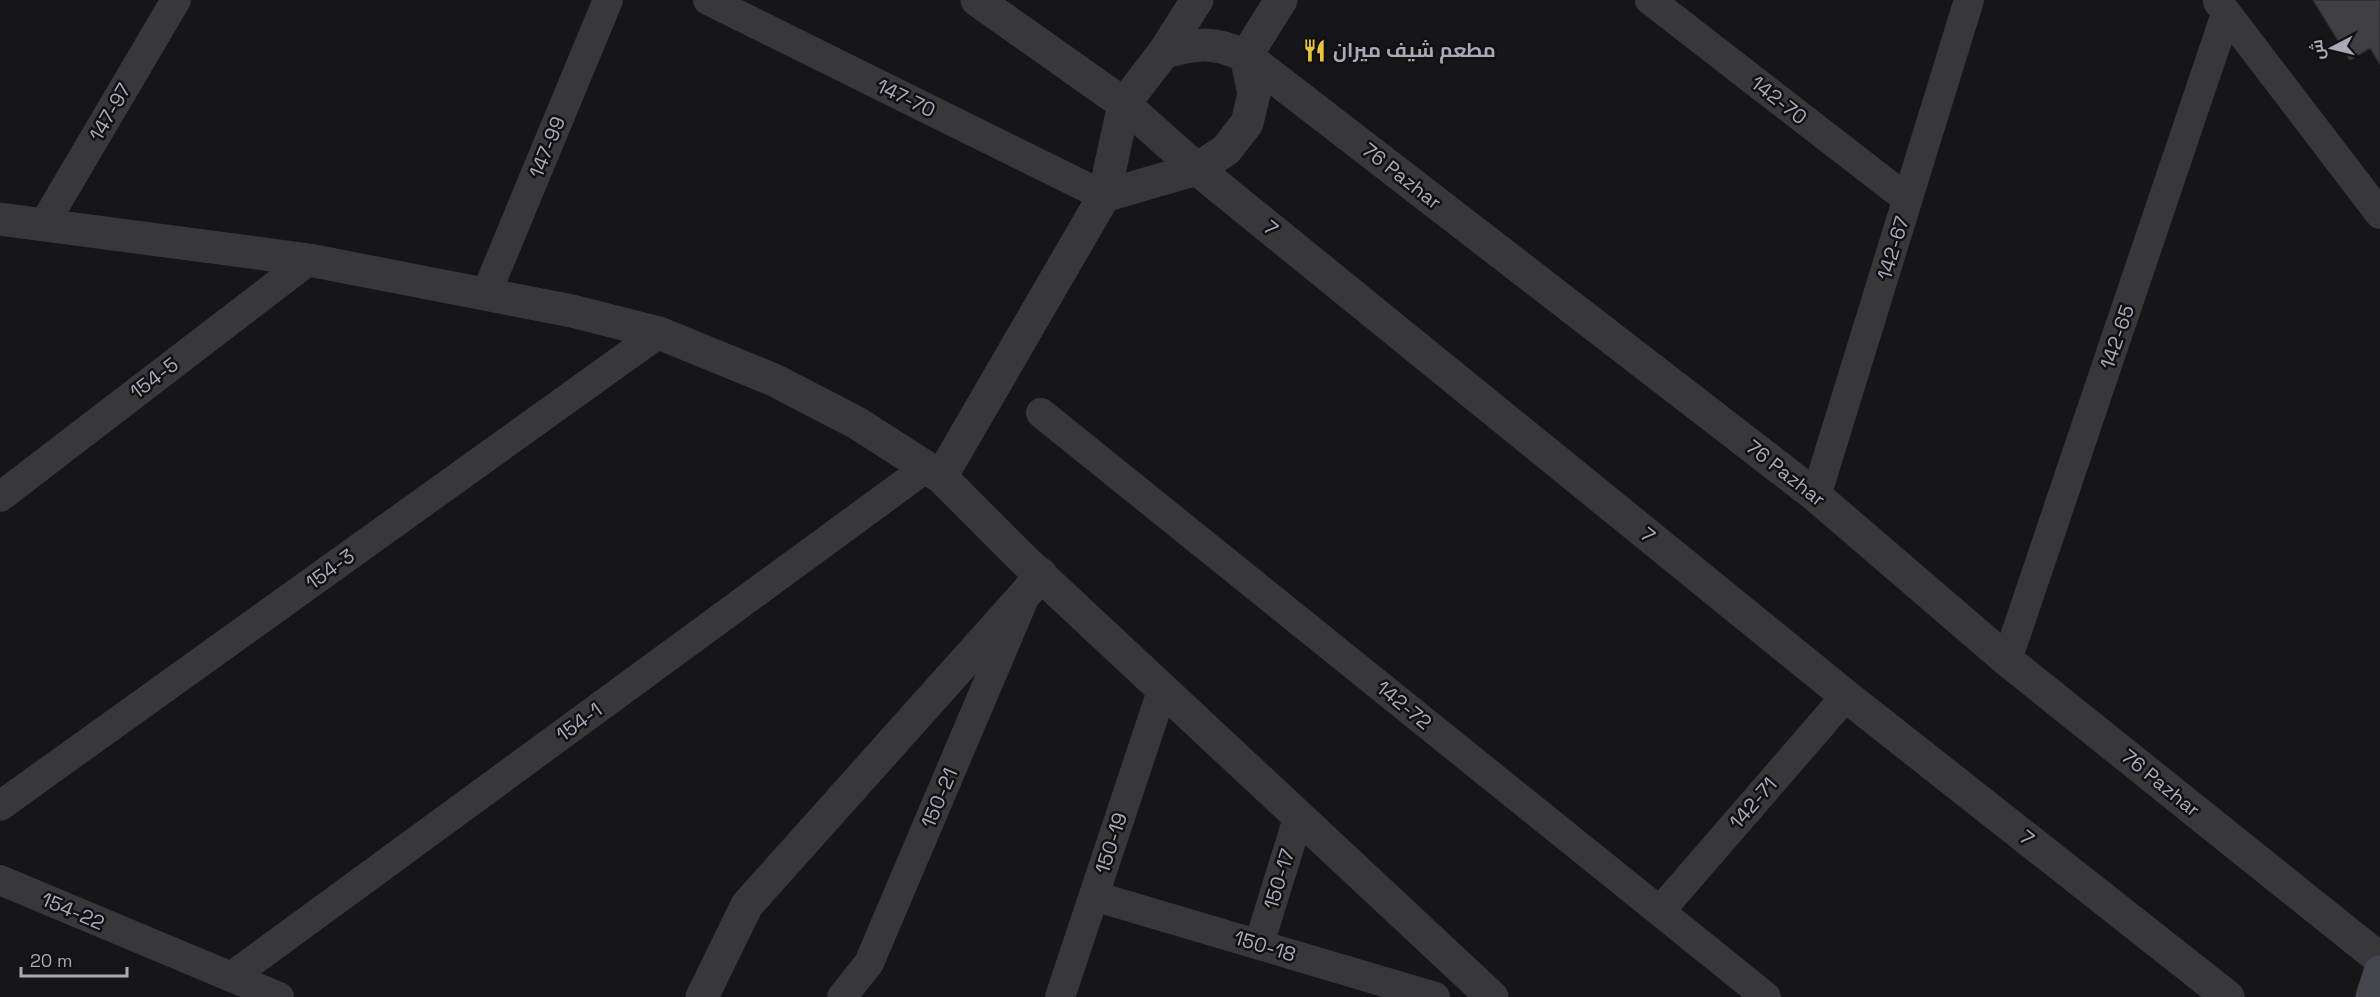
<svg xmlns="http://www.w3.org/2000/svg" width="2380" height="997" font-family="'Space Grotesk',Cairo,sans-serif">
<rect width="100%" height="100%" fill="#161517"/>
<!-- building -->
<path fill="#403f44" stroke="#302f33" stroke-width="1.5" d="M2313,0H2380V64L2370,48L2350,60Z"/>
<g fill="none" stroke-linecap="round" stroke-linejoin="round">
<!-- minor -->
<g stroke="#37373c" stroke-width="30">
<path d="M708,0L1104,196"/>
<path d="M1650,0L1907,199"/>
<path d="M2218,2L2380,214"/>
<path d="M44,224L176,0"/>
<path d="M486,294L608,0"/>
<path d="M1041,413L1766,997"/>
<path d="M1816,496L1969,0"/>
<path d="M0,497L309,260"/>
<path d="M2007,660L2226,14"/>
<path d="M0,806L659,333"/>
<path d="M0,880L279,997"/>
<path d="M1094,896L1435,997"/>
<path d="M1660,911L1846,696"/>
<path d="M1259,944L1299,815"/>
<path d="M231,977L927,467"/>
<path d="M842,997L869,963L1022,603"/>
<path d="M1060,997L1163,688"/>
</g>
<!-- tertiary -->
<g stroke="#37373c" stroke-width="33">
<path d="M977,0L1124,104L1197,169L1846,696L2228,997"/>
<path d="M1164,52C1199,43 1213,41 1246,56L1816,496L2007,660L2380,959"/>
<path d="M1104,196L1197,169L1226,150L1247,123L1254,94L1246,56L1281,0"/>
<path d="M0,219L309,260L572,311L659,333L774,380L857,423L941,477L1023,559L1492,997"/>
<path d="M941,477L1104,196L1124,104L1164,52L1197,0"/>
<path d="M702,997L747,905L1027,592L1041,574"/>
</g>
<!-- secondary -->
<path stroke="#45454c" stroke-width="33" d="M2372,997L2380,972"/>
</g>
<!-- icons -->
<defs>
<symbol id="restaurant-bare" viewBox="-9 -9 18 18"><path d="M-5-6h1v4h1v-4h1v4h1v-4h1v5L-1.5 .5V6h-2V.5L-5-1ZM5-6V6H3V1.5H1.5Q1.5-4 5-6Z" fill="#e8c53d" stroke="#111012" stroke-width="2.5" paint-order="stroke"/></symbol>
</defs>
<g fill-rule="evenodd">
<use href="#restaurant-bare" x="1298" y="34" width="33" height="33"/>
</g>
<g text-anchor="middle" stroke-width="5" stroke-linejoin="round" paint-order="stroke">
<!-- poi labels -->
<g font-size="20" font-weight="bold" fill="#a8aab6" stroke="#111012" text-anchor="start">
<text x="1333" y="57">مطعم شيف ميران</text>
</g>
<!-- street labels -->
<g font-size="20" fill="#a8aab6" stroke="#111012">
<text transform="translate(906 98) rotate(26)" y="7">147-70</text>
<text transform="translate(1779 100) rotate(38)" y="7">142-70</text>
<text transform="translate(110 112) rotate(-60)" y="7">147-97</text>
<text transform="translate(547 147) rotate(-68)" y="7">147-99</text>
<text transform="translate(1402 176) rotate(38)" y="7">76 Pazhar</text>
<text transform="translate(1271 228) rotate(39)" y="7">7</text>
<text transform="translate(1893 248) rotate(-73)" y="7">142-67</text>
<text transform="translate(2117 337) rotate(-71)" y="7">142-65</text>
<text transform="translate(154 378) rotate(-37)" y="7">154-5</text>
<text transform="translate(1786 473) rotate(38)" y="7">76 Pazhar</text>
<text transform="translate(1648 535) rotate(39)" y="7">7</text>
<text transform="translate(330 569) rotate(-36)" y="7">154-3</text>
<text transform="translate(1404 705) rotate(39)" y="7">142-72</text>
<text transform="translate(579 722) rotate(-36)" y="7">154-1</text>
<text transform="translate(2161 783) rotate(39)" y="7">76 Pazhar</text>
<text transform="translate(939 798) rotate(-67)" y="7">150-21</text>
<text transform="translate(1753 803) rotate(-49)" y="7">142-71</text>
<text transform="translate(2027 838) rotate(38)" y="7">7</text>
<text transform="translate(1111 843) rotate(-72)" y="7">150-19</text>
<text transform="translate(1279 879) rotate(-73)" y="7">150-17</text>
<text transform="translate(73 911) rotate(23)" y="7">154-22</text>
<text transform="translate(1265 946) rotate(17)" y="7">150-18</text>
</g>
</g>
<!-- north arrow -->
<g transform="translate(2332 48) rotate(263)" stroke="#111012" stroke-width="4.5" paint-order="stroke">
<path d="M0-4.5L10 22L0 15L-10 22Z" fill="#a8aab6"/>
<text y="-9" font-size="16" font-weight="bold" text-anchor="middle" fill="#a8aab6">ش</text>
</g>
<!-- scale -->
<path d="M21 967v9h106v-9" fill="none" stroke="#a8aab6" stroke-width="3"/>
<text x="30" y="967" font-size="18" fill="#a8aab6" stroke="#111012" stroke-width="4.5" paint-order="stroke">20 m</text>
</svg>
